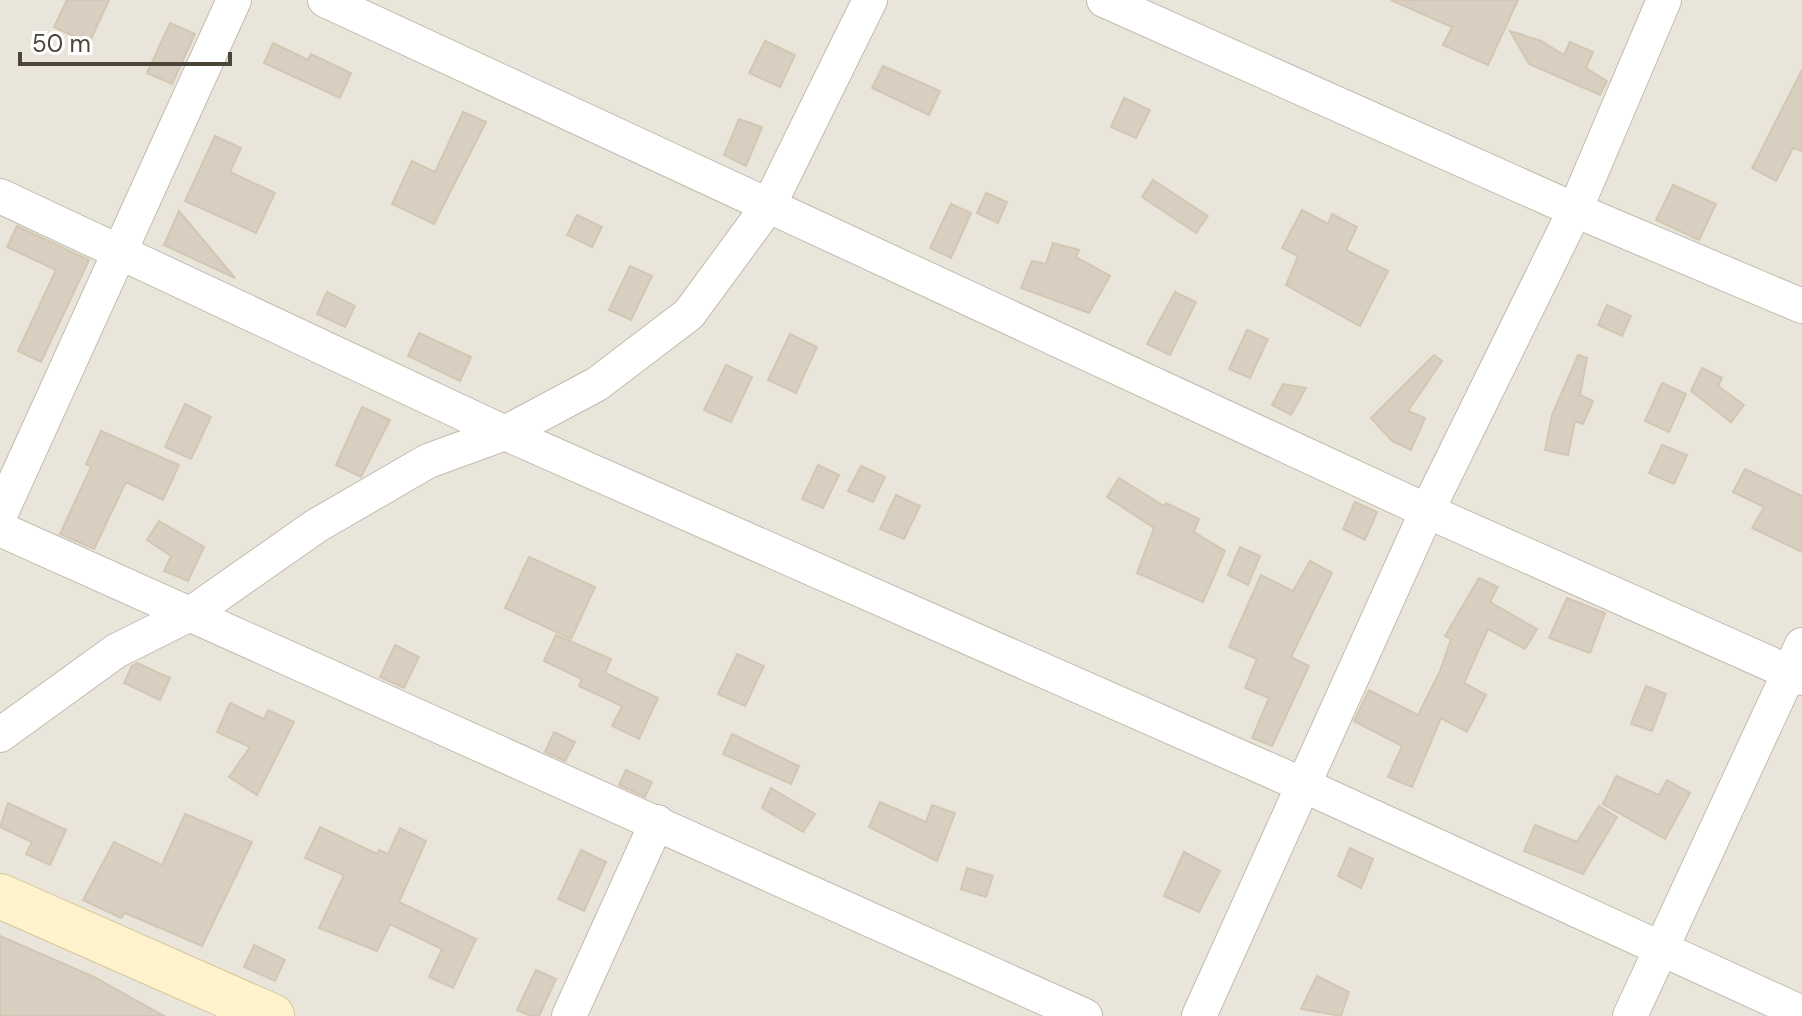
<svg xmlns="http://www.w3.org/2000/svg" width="1802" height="1016" font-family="'DM Sans',sans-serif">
<rect width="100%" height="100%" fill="#f6f3ec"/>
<!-- residential -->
<rect fill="#eae5da" x="0" y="0" width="1802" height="1016"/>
<!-- building -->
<g fill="#d8cfc1" stroke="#d3c7b4" stroke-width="2">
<path d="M67,0H109L89,43L54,27Z"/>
<path d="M1391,0H1518L1488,65L1443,45L1452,27Z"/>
<path d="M170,23L195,34L172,84L147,73Z"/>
<path d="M1510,31L1541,41L1564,55L1570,42L1593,52L1586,68L1607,81L1600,95L1529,64Z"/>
<path d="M765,41L795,55L780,87L749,73Z"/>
<path d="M273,43L308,60L311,54L351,73L340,98L264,63Z"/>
<path d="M883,66L940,91L929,115L872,88Z"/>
<path d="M1802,70V151L1793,148L1776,181L1752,168Z"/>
<path d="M1124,98L1150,110L1136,138L1111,127Z"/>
<path d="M463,112L486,122L434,224L392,204L412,161L435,172Z"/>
<path d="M739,119L762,127L746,166L724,155Z"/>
<path d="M215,136L241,148L230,172L275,193L256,233L185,201Z"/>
<path d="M1153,180L1208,216L1196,233L1142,197Z"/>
<path d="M1673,185L1716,204L1699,240L1656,220Z"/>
<path d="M986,193L1007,202L998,223L977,213Z"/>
<path d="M951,204L971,213L951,258L930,248Z"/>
<path d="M1302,210L1328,224L1332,214L1357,227L1346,250L1388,271L1360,326L1286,285L1298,256L1282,248Z"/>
<path d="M179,211L235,278L164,245Z"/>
<path d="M577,215L602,227L592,247L567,235Z"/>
<path d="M17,226L89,260L41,362L18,351L56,270L7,247Z"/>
<path d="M1053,243L1079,250L1076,257L1110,276L1089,313L1021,288L1032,261L1046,264Z"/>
<path d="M630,266L652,276L631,320L609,310Z"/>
<path d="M327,292L355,306L345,327L317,314Z"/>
<path d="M1175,292L1196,302L1170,355L1147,344Z"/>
<path d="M1607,305L1631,316L1622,336L1598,325Z"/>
<path d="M1247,330L1268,339L1250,378L1229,369Z"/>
<path d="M419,333L471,357L460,381L408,356Z"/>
<path d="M790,334L817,347L796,393L768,380Z"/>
<path d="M1434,355L1442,361L1408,411L1425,418L1411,450L1392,441L1371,418Z"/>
<path d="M1578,355L1587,358L1580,395L1593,401L1583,424L1575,421L1568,455L1545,450L1552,415Z"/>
<path d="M726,365L752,377L731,422L704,410Z"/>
<path d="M1702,368L1722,378L1718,386L1744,405L1731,422L1691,391Z"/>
<path d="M1662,383L1686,394L1669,432L1645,421Z"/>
<path d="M1283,384L1306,388L1291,415L1272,405Z"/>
<path d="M185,404L211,417L191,459L165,447Z"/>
<path d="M362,407L390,420L361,477L336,465Z"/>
<path d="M101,431L179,465L163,500L126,482L94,549L60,534L91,467L86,464Z"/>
<path d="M1662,445L1687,455L1674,484L1649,473Z"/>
<path d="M818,465L839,475L823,508L802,499Z"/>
<path d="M861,466L885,477L873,502L848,491Z"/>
<path d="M1745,469L1802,496V552L1752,528L1764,507L1733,492Z"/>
<path d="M1119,478L1164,506L1166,503L1199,519L1194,532L1225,551L1203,602L1137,573L1154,528L1107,497Z"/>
<path d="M896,495L920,506L904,539L880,529Z"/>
<path d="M1355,502L1377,512L1365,540L1343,529Z"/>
<path d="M159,521L204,547L188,581L164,571L171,556L147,540Z"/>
<path d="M1240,547L1260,556L1248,585L1228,575Z"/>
<path d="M529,557L595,587L571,639L505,608Z"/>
<path d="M1310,561L1332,573L1291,657L1309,666L1272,746L1252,738L1269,698L1245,688L1257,659L1229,647L1261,575L1293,591Z"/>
<path d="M1479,578L1498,587L1490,602L1537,629L1525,649L1488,629L1464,683L1486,695L1467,732L1441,718L1412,787L1388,777L1402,746L1354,721L1369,690L1418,715L1440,671L1451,639L1445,636Z"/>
<path d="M1567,598L1605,613L1590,653L1549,638Z"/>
<path d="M556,635L611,659L605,673L658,698L639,739L612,726L622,706L579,686L582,679L544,661Z"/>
<path d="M395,645L419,657L404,688L380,677Z"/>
<path d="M737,654L764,666L745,706L718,694Z"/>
<path d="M137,663L170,678L160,700L124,683L132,666Z"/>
<path d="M1646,686L1666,694L1652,731L1631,724Z"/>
<path d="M230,703L264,719L268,710L294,722L257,795L229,777L250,747L217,732Z"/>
<path d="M554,732L575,742L565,761L545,752Z"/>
<path d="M732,734L799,766L791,784L723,754Z"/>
<path d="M626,770L652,782L645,797L619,785Z"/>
<path d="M1616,776L1659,795L1667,780L1690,793L1665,839L1603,804Z"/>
<path d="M771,788L815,814L803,832L762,808Z"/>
<path d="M880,802L926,822L932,805L955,813L937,861L869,827Z"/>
<path d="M8,803L66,830L50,865L26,854L32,842L0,827Z"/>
<path d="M1599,806L1617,817L1583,874L1524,851L1535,825L1577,842Z"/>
<path d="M185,814L252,842L202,946L125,913L121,918L83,900L114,842L162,865Z"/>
<path d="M320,827L377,854L379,850L388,854L400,828L426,841L399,902L476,939L453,988L429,977L442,949L390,924L377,951L319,928L344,875L305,858Z"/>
<path d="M1350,848L1373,859L1361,888L1338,876Z"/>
<path d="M581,850L606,862L584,911L558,899Z"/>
<path d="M1184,852L1220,871L1199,912L1164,896Z"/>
<path d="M967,868L993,876L986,897L961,889Z"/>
<path d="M0,936L94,977L164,1016H0Z"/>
<path d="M254,945L285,960L275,981L244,967Z"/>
<path d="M536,970L556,979L539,1016H531L517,1010Z"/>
<path d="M1317,976L1349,992L1341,1016L1301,1009Z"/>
</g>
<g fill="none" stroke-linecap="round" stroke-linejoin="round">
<defs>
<g id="street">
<path d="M325,0L1427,511L1802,678"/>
<path d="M1104,0L1575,210L1802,306"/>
<path d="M0,196L505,433L1301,784L1802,1013"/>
<path d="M0,515L234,0"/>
<path d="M0,529L1085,1016"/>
<path d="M0,735L116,651L192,613L316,526L428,461L505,433L597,384L689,314L769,205L870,0"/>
<path d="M569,1016L657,822"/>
<path d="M1199,1016L1427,511L1575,210L1664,0"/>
<path d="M1630,1016L1802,645"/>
</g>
<path id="secondary" d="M0,896L272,1016"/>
</defs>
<!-- street casing -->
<use href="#street" stroke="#c2bbae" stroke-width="36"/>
<!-- secondary casing -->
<use href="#secondary" stroke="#d6c79b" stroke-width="46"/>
<!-- street -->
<use href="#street" stroke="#fff" stroke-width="34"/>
<!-- secondary -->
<use href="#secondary" stroke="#fff3cd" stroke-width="44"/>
</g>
<!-- scale -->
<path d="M20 52v12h210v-12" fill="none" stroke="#4b4439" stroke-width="4"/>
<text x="32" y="52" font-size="24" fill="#4b4439" stroke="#ffffff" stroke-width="6" paint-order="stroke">50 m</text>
</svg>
